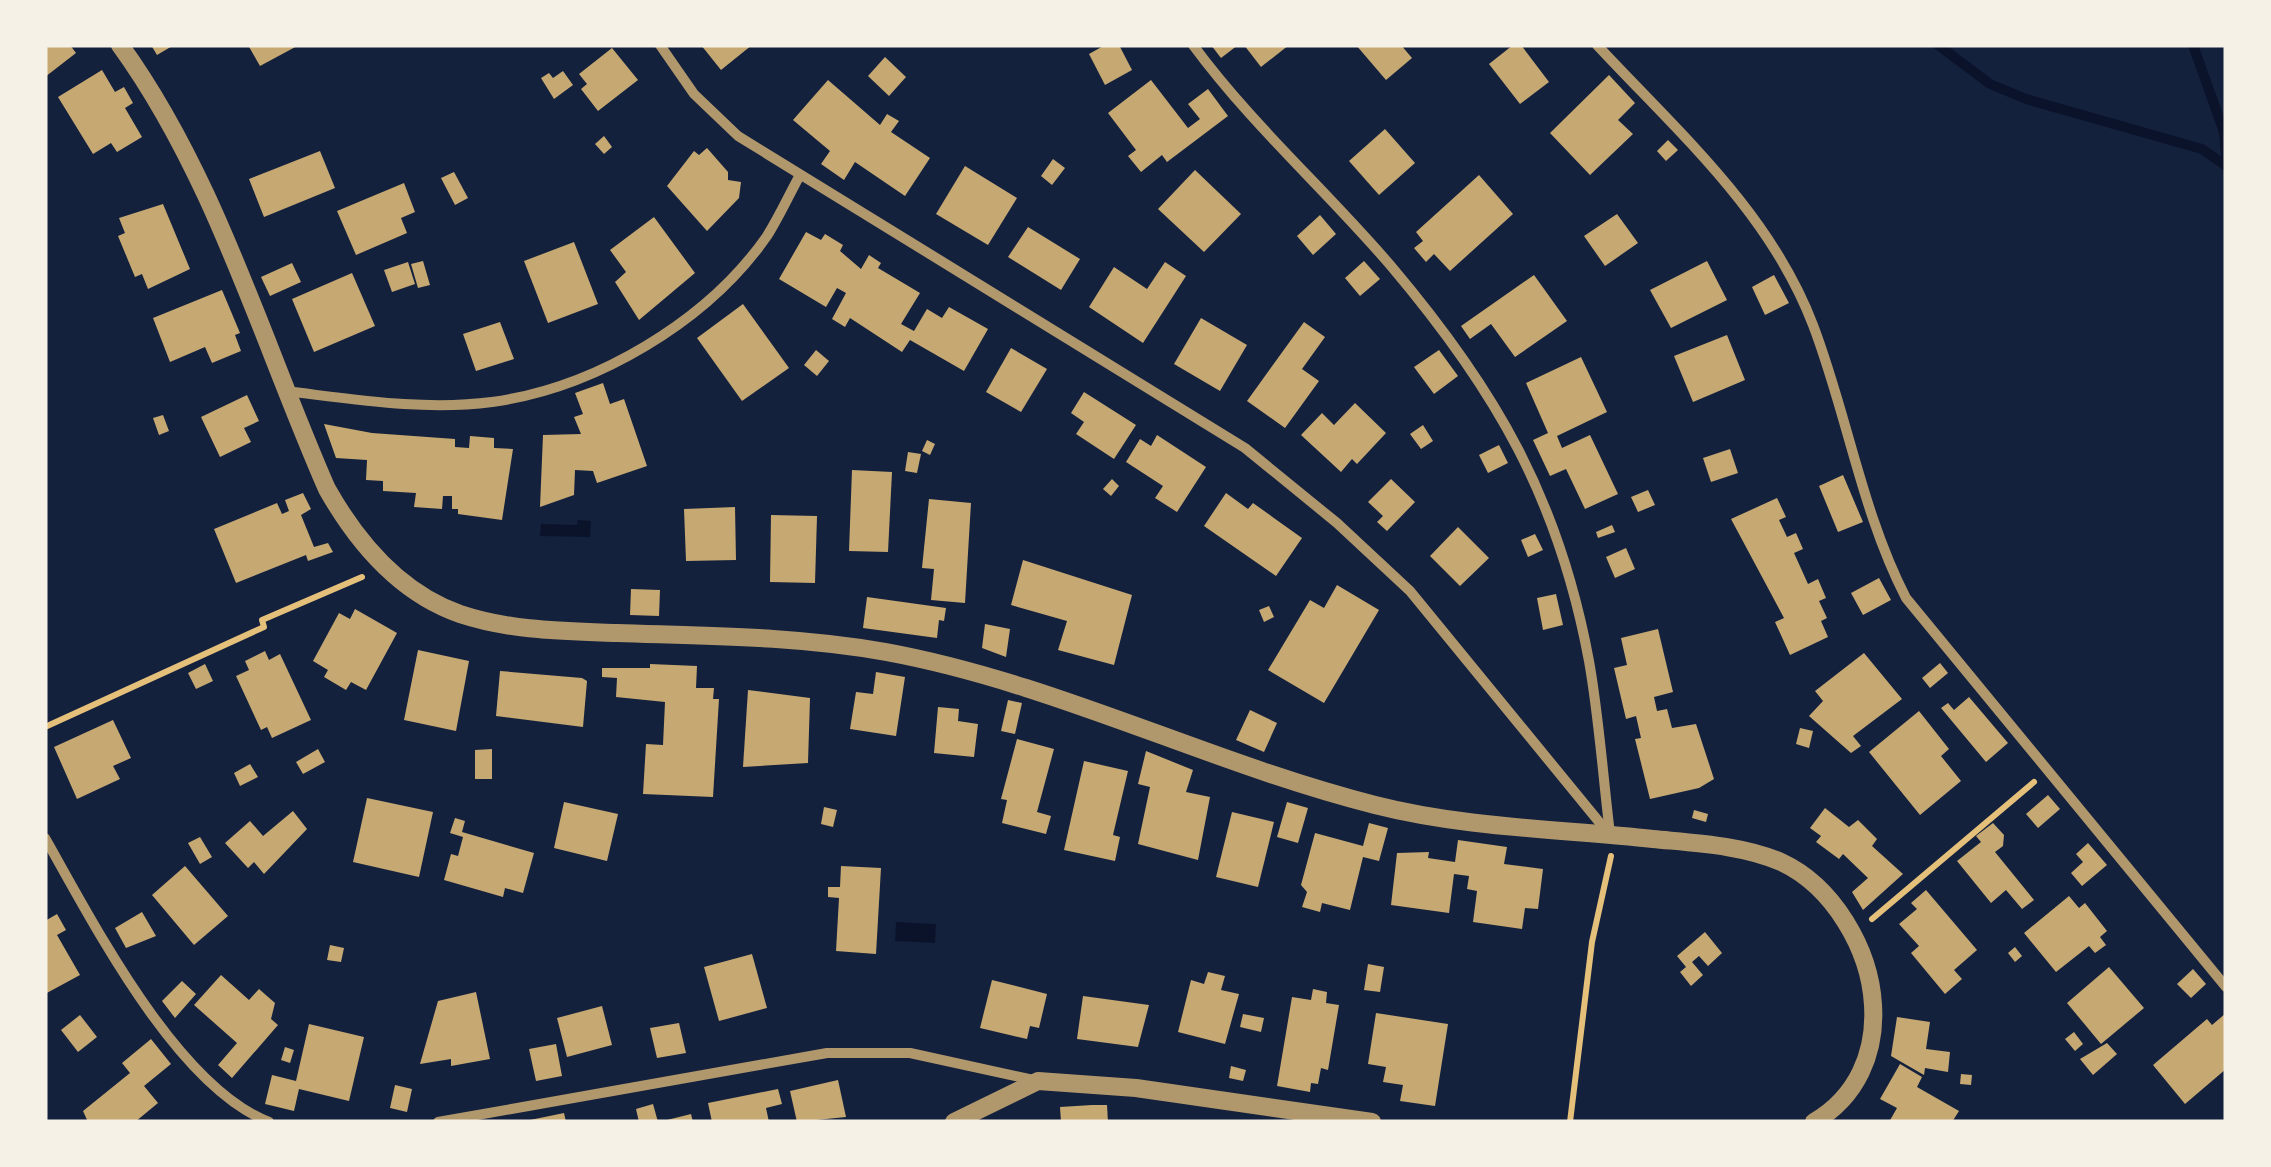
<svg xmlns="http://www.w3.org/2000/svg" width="2271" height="1167" font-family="'Golos Text',sans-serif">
<rect width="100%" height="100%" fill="#14213d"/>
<!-- water -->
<g fill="#0b132b">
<path d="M578,520L591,521L590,537L540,536L541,524L577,525Z"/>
<path d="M896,922L936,924L935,943L895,941Z"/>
</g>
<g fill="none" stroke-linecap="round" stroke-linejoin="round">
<!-- stream -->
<g stroke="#0b132b" stroke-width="10">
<path d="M1938,45L1990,84L2026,99L2202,149L2226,166"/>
<path d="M2193,45L2224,132L2226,158"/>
</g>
</g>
<!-- building -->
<g fill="#c6a872">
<path d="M45,45H70L76,53L45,77Z"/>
<path d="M151,45H174L157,55Z"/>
<path d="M248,45H299L260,66Z"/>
<path d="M701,45H752L721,70Z"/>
<path d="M1105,45H1119L1132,70L1105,85L1089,54Z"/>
<path d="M1211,45H1238L1221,58Z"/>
<path d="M1244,45H1289L1261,67Z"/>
<path d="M1356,45H1401L1412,58L1386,80Z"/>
<path d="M1513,45H1521L1549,82L1520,104L1489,64Z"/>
<path d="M612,48L638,80L598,111L581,89L587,84L579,74Z"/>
<path d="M885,57L906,77L889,96L868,76Z"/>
<path d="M102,70L115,92L124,87L133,103L125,108L142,137L117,152L111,143L93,154L58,97Z"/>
<path d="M563,71L573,85L554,99L541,78L549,73L553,78Z"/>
<path d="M1609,75L1635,103L1618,120L1633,134L1590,175L1550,133Z"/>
<path d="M828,80L880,125L887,114L899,121L891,132L930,158L905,196L855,162L844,180L821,164L830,151L793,120Z"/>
<path d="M1151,80L1188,128L1200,119L1188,104L1208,89L1228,116L1167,162L1162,155L1141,172L1128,156L1136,150L1108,113Z"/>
<path d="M1385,129L1415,163L1379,195L1349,161Z"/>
<path d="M604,136L612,147L604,154L595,144Z"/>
<path d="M1668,140L1678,150L1666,161L1657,151Z"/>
<path d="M707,148L728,172V180L741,182L739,198L707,231L667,186L694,151L699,155Z"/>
<path d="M320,151L335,188L264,217L249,179Z"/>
<path d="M1053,159L1065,168L1052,185L1041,176Z"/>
<path d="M965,166L1017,198L988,245L936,214Z"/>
<path d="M1195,170L1241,214L1204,252L1158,209Z"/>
<path d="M454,172L468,198L455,205L441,178Z"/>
<path d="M1479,175L1513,214L1450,271L1434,254L1426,262L1414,248L1423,241L1416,232Z"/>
<path d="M404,183L415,212L401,218L407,233L356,255L337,211Z"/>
<path d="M163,204L190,269L148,289L142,274L135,277L118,236L125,233L119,218Z"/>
<path d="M1617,214L1638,243L1605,266L1584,236Z"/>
<path d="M1320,215L1336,234L1313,255L1297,236Z"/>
<path d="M654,217L695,273L639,320L615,282L626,272L610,250Z"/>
<path d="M1028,227L1080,259L1061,290L1008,257Z"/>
<path d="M806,232L821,240L825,234L843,245L840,251L861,269L869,255L881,263L878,268L920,293L901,324L914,331L927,309L942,318L949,307L988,329L964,371L910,340L902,352L850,318L845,327L832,319L846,293L837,288L826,307L779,279Z"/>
<path d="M574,242L598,304L548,323L524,261Z"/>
<path d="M423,261L430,285L418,288L411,264Z"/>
<path d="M1364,261L1380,279L1360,296L1345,278Z"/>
<path d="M1707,261L1727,300L1671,328L1650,290Z"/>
<path d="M408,262L415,284L392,292L384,270Z"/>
<path d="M1165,262L1186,276L1143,343L1089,307L1114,267L1147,289Z"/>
<path d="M292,263L301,282L270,296L261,277Z"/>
<path d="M352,273L375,326L314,352L292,299Z"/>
<path d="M1534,275L1567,321L1515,357L1491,324L1470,339L1461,326Z"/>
<path d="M1774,275L1789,303L1765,315L1752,287Z"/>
<path d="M222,290L240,333L235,335L241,351L212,363L205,347L170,362L153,318Z"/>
<path d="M743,304L789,368L742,401L697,338Z"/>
<path d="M1201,318L1247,345L1220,391L1174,364Z"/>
<path d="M500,322L514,359L476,371L463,334Z"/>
<path d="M1304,322L1325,337L1302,369L1319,381L1285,428L1247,401Z"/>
<path d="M1727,335L1745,380L1693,402L1674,356Z"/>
<path d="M1011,348L1047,369L1021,412L986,392Z"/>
<path d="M816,350L829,361L817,376L804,365Z"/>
<path d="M1439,350L1458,376L1434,394L1414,367Z"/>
<path d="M1581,357L1607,412L1557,436L1562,448L1590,435L1618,494L1585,509L1566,469L1550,476L1533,440L1548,433L1526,383Z"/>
<path d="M603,383L610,404L624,399L647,466L597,483L593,471L575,470L574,495L540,507L543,435L581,434L574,417L583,414L575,393Z"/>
<path d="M1084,392L1136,425L1114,459L1076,434L1084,422L1071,413Z"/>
<path d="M247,395L259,421L244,428L251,442L220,457L201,417Z"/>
<path d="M1355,403L1386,433L1357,464L1352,459L1341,472L1301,435L1322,413L1334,425Z"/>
<path d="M163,415L169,431L159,435L153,418Z"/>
<path d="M324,424L372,433L455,439V447L469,448L470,436L494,438V448L513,449L502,520L458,514V509H452V496H443L442,509L414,507L416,493L383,491V481L366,480L367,460L336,458Z"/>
<path d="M1423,425L1433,441L1421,449L1410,434Z"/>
<path d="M1157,435L1206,467L1177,512L1155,498L1163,486L1126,462L1140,439L1151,446Z"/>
<path d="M927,440L935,444L930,455L922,451Z"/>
<path d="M1499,445L1508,463L1488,473L1479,455Z"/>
<path d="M1730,449L1738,473L1711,482L1703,458Z"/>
<path d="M908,452L921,454L917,473L905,471Z"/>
<path d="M852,470L892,472L888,552L849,551Z"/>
<path d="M1843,475L1863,522L1838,532L1819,486Z"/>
<path d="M1112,479L1119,486L1111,496L1103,489Z"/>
<path d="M1391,479L1415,502L1387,531L1377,522L1383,516L1368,502Z"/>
<path d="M1648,490L1655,505L1638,512L1631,497Z"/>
<path d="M303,493L311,509L301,515L314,547L328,543L333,552L308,561L306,555L236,583L214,529L277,503L282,514L289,511L285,500Z"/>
<path d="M1226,493L1248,509L1253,503L1302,538L1276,576L1204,526Z"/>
<path d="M1777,498L1786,517L1779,520L1787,537L1796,533L1803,549L1794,553L1808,584L1818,579L1826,598L1819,601L1827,618L1821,621L1828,637L1790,655L1775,622L1784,618L1731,519Z"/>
<path d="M929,499L971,503L965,603L931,600L934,569L922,568Z"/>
<path d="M735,507L736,560L686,561L684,509Z"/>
<path d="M771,515L817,516L815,583L770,582Z"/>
<path d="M1612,525L1615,532L1598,538L1596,532Z"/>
<path d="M1458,527L1489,558L1460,586L1430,556Z"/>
<path d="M1535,534L1543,550L1528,557L1521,540Z"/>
<path d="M1626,548L1635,569L1615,578L1606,557Z"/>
<path d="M1023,560L1132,595L1114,665L1058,650L1067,621L1011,605Z"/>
<path d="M1879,578L1891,600L1863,615L1851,593Z"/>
<path d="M1337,585L1379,610L1324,703L1268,670L1310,600L1324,608Z"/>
<path d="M631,589L660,590L659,616L630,615Z"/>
<path d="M1556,594L1563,625L1543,630L1537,598Z"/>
<path d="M867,597L946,608L944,621L939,620L937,638L863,628Z"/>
<path d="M1269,606L1274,617L1264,622L1259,610Z"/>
<path d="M355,609L397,633L366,690L351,682L346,690L324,677L328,670L313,661L339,613L350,619Z"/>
<path d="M985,624L1010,629L1006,657L982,648Z"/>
<path d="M1658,629L1673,692L1654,697L1657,711L1667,709L1672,728L1696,724L1714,779L1699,788L1650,799L1635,739L1641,738L1636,716L1626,719L1614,668L1627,665L1621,638Z"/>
<path d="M418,650L469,661L456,731L404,720Z"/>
<path d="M265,651L269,660L280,654L311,720L272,738L267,727L261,730L236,676L249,670L245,661Z"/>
<path d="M1864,653L1902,699L1853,736L1861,746L1851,753L1809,716L1823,701L1815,691Z"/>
<path d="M1940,663L1948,673L1930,688L1922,678Z"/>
<path d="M205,664L213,681L196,689L188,673Z"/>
<path d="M650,664L697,666L696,688H714L713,699H719L713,797L643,794L646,744L663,745L665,702L616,697L617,678L602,677V668H650Z"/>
<path d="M500,671L582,678L587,681L583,727L496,716Z"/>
<path d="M876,672L905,677L896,736L850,729L856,692L873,694Z"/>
<path d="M748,690L810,698L808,763L743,767Z"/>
<path d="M1969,697L2008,743L1986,762L1941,708L1948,703L1954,710Z"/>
<path d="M1008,700L1022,703L1015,734L1001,731Z"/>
<path d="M938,707L959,709L958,721L978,724L974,757L934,753Z"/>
<path d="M1250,710L1277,723L1264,752L1236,740Z"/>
<path d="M1919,711L1949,749L1941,756L1961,781L1920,815L1869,752Z"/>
<path d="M113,720L131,758L113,766L120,779L77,799L54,747Z"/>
<path d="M1800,728L1813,731L1809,748L1796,744Z"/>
<path d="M1017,739L1054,749L1037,812L1051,816L1046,834L1002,823L1007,800L1001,799Z"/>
<path d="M318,749L325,762L303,774L296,762Z"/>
<path d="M492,749V779H475V750Z"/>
<path d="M1146,751L1193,770L1186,792L1210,797L1198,860L1138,844L1150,787L1138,784Z"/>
<path d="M1084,761L1128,771L1113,835L1120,837L1115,861L1064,850Z"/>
<path d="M250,764L258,777L240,786L234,773Z"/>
<path d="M2048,795L2060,809L2038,828L2026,814Z"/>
<path d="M367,798L433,812L419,877L353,862Z"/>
<path d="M564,802L618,814L607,861L554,848Z"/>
<path d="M1287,802L1308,808L1298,843L1277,837Z"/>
<path d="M824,807L837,810L833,827L821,824Z"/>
<path d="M1825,808L1849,827L1858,820L1877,839L1872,846L1903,874L1863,910L1852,892L1868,878L1843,854L1839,859L1816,842L1821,836L1810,828Z"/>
<path d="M1694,810L1708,814L1706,822L1692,818Z"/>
<path d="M293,811L307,829L264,874L254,862L248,868L225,843L250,821L263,836Z"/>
<path d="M1232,812L1274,822L1258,887L1216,877Z"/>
<path d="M455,818L465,821L462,832L534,853L523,893L505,888L503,897L444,880L451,854L458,856L463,837L450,833Z"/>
<path d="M1369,823L1388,828L1379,861L1363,857L1350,910L1322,903L1320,912L1302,907L1307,892L1301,885L1315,833L1363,846Z"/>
<path d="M1993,823L2004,835L2003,846L1995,852L2034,900L2022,909L2006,890L1991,903L1957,861L1981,842L1976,836Z"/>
<path d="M200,837L212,857L200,864L188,843Z"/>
<path d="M1458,840L1507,847L1504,864L1543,869L1538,909L1525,908L1522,929L1473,922L1477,891L1467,889L1469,876L1454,874L1449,913L1391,905L1397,853L1429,852L1428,858L1455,862Z"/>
<path d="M2088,843L2107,865L2082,886L2071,873L2083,862L2076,854Z"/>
<path d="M185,866L228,916L194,945L152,895Z"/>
<path d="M841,866L881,868L876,954L836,951L839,898L828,897V887H840Z"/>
<path d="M1926,890L1977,950L1954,970L1962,979L1945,994L1911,953L1919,946L1899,924L1917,909L1911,903Z"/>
<path d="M2069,896L2079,908L2085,903L2107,931L2100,937L2106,945L2095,953L2089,946L2056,972L2024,933Z"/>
<path d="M142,912L156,936L126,948L115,928Z"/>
<path d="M57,914L66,930L57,935L80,975L45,994V921Z"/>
<path d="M1705,932L1722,953L1708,966L1699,956L1692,962L1703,975L1691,986L1680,972L1686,967L1677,956Z"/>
<path d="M330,945L344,948L341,962L327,960Z"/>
<path d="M2015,947L2022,956L2015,962L2008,953Z"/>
<path d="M752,954L767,1008L719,1021L704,967Z"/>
<path d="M1368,964L1384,967L1380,992L1364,990Z"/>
<path d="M2109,967L2144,1008L2101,1044L2067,1003Z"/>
<path d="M2193,969L2206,984L2191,998L2177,984Z"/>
<path d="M1208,972L1225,976L1221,990L1239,994L1225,1044L1178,1032L1191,980L1204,984Z"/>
<path d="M221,975L249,1000L259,989L275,1003L271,1019L278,1025L232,1078L218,1065L237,1043L194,1005Z"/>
<path d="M992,980L1047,994L1039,1028L1030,1026L1027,1039L980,1028Z"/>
<path d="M182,981L196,994L175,1018L162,1001Z"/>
<path d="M1313,989L1327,992L1326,1003L1339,1005L1328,1070L1321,1068L1318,1084L1311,1083L1310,1092L1277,1086L1292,997L1311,1000Z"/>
<path d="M476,992L490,1059L451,1066V1059L420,1064L438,1001Z"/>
<path d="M1083,996L1149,1005L1138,1047L1077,1039Z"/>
<path d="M602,1006L612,1045L567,1057L557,1018Z"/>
<path d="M1376,1013L1448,1024L1435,1106L1400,1101L1403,1085L1383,1082L1386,1067L1368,1064Z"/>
<path d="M2226,1013V1069L2185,1104L2153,1065L2207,1019L2212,1025Z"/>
<path d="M1243,1014L1264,1018L1261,1032L1240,1027Z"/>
<path d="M80,1015L97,1037L78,1052L61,1030Z"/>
<path d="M1897,1017L1930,1022L1926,1049L1950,1052L1948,1072L1925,1068L1924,1075L1891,1056Z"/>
<path d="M679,1023L686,1053L657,1058L650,1028Z"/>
<path d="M309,1024L364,1037L349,1101L299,1089L294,1111L265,1104L272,1075L296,1081Z"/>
<path d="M2074,1032L2083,1044L2075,1051L2065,1039Z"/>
<path d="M151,1039L171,1064L144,1086L158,1103L135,1122H88L83,1111L130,1073L122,1063Z"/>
<path d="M2107,1043L2117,1054L2093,1075L2080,1059Z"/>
<path d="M556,1044L562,1076L536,1081L529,1049Z"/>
<path d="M285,1047L294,1050L290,1063L281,1060Z"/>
<path d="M1900,1064L1922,1077L1917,1087L1959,1111L1952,1122H1889L1897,1108L1880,1099Z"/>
<path d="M1231,1066L1246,1070L1243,1081L1229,1078Z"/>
<path d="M1961,1074L1972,1075L1971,1085L1960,1084Z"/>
<path d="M838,1080L846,1117L797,1122L790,1091Z"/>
<path d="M395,1085L412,1089L407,1112L390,1108Z"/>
<path d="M778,1089L782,1104L766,1108L769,1122H712L708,1103Z"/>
<path d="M653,1104L658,1122H639L636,1109Z"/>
<path d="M1092,1105H1107L1108,1122H1061L1060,1107Z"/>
<path d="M564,1113L566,1122H530V1120Z"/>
<path d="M691,1114L693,1122H663V1121Z"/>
</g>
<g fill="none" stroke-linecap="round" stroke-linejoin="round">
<!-- path -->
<g stroke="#e5c07b" stroke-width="6">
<path d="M45,727L264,627L262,620L362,577"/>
<path d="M1872,919L2034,782"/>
<path d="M1570,1122L1592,942L1611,856"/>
</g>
<!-- minor -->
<g stroke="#b1986c" stroke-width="10">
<path d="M660,45L694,94L738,136L1245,448L1337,523L1410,591L1609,834"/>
<path d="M1193,45C1252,125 1326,190 1391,266C1496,390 1559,499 1589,661C1599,717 1603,777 1610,834"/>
<path d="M1597,45C1678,132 1770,212 1813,325C1847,414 1862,513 1906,598L2226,987"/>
<path d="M285,391C353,399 423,411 492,402C595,388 707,322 767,236C779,217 789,195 800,175"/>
<path d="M45,838C93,922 176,1086 269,1122"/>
<path d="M438,1122L827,1053H910L1038,1081"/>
</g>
<!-- tertiary -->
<g stroke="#b1986c" stroke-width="18">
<path d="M120,45C215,176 262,341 327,489C357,542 400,593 460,614C511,631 564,631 617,633C707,636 797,636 886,652C1055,683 1209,763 1375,805C1465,828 1561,829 1653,839C1694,843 1742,845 1781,862C1833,886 1870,949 1873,1005C1876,1053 1857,1097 1814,1122"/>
<path d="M954,1122L1038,1081L1136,1088L1372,1122"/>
</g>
</g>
<!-- border -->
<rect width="2271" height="1167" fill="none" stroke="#f6f1e7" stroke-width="95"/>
</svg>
